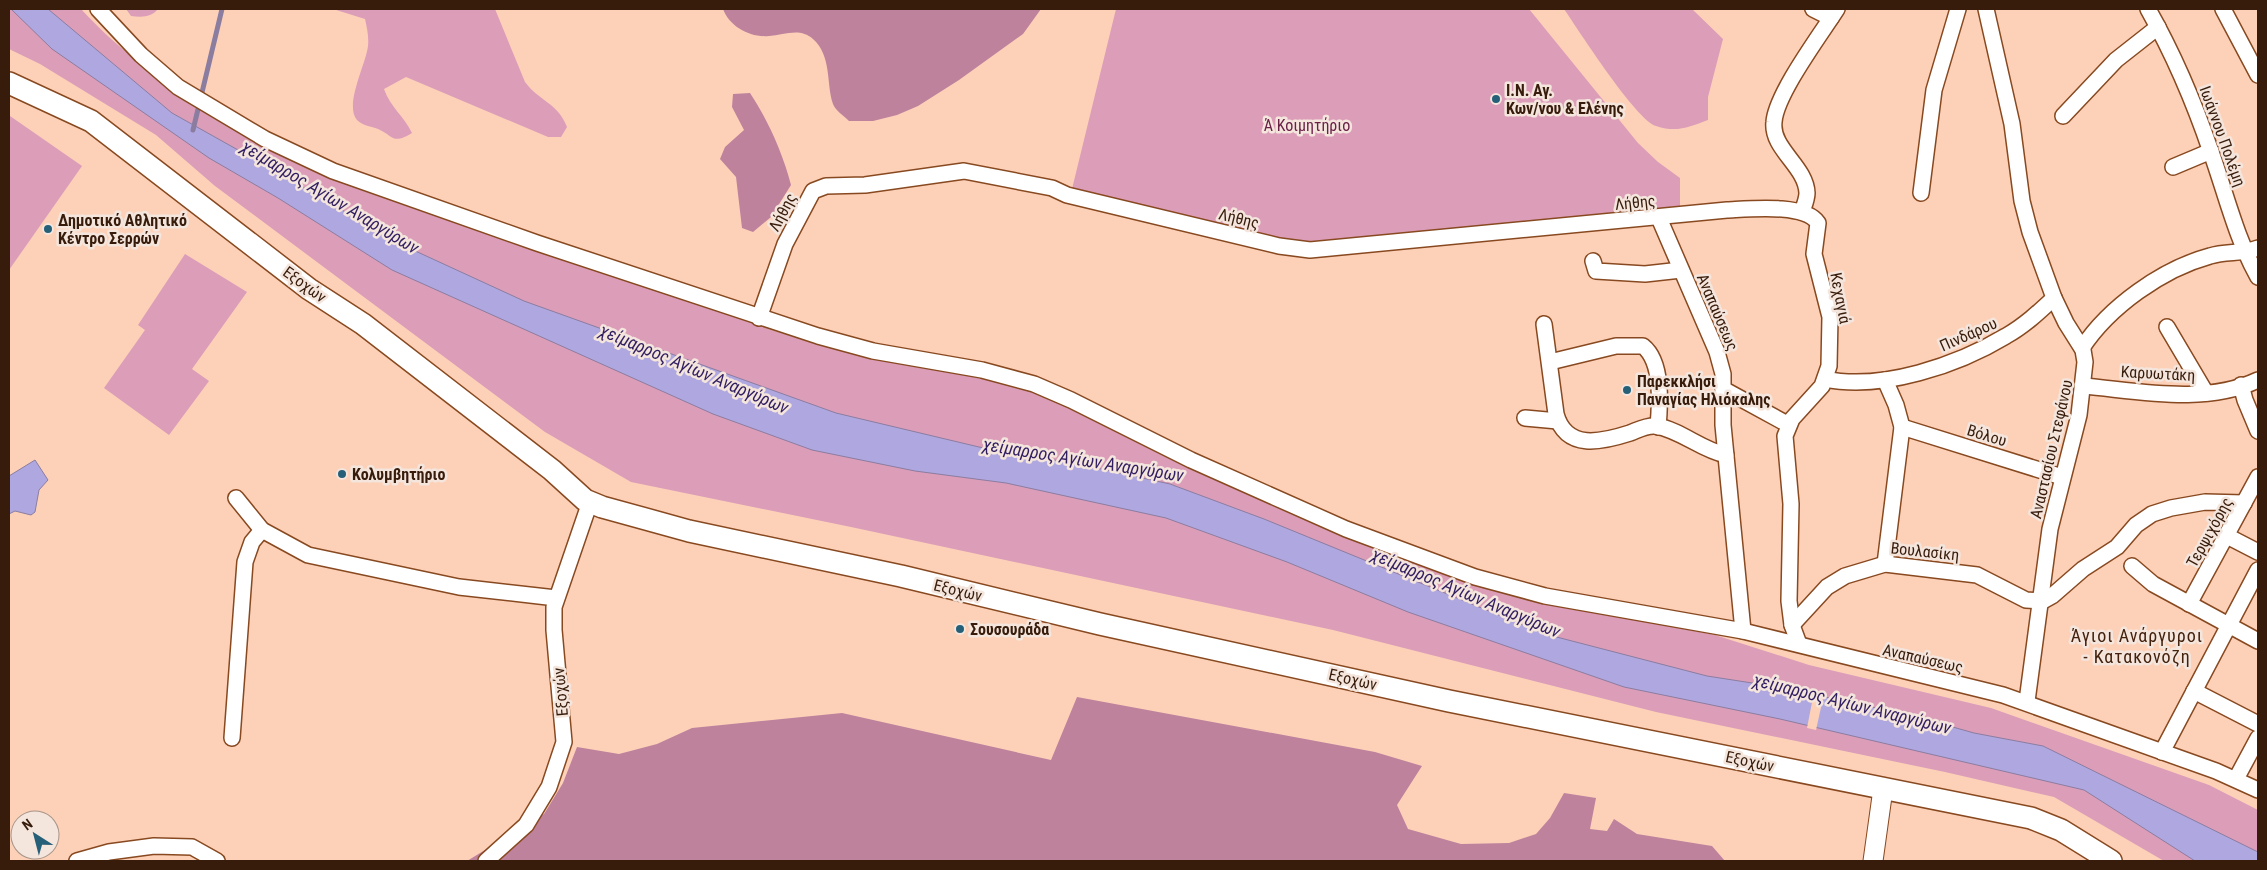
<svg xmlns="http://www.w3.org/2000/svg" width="2267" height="870" font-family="'Roboto Condensed',sans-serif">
<rect width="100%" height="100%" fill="#fdd1b8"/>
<!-- green -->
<g fill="#dc9db9">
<path d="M9,9H81C122,54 171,87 221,120L771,330L830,348L935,367L1000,382L1044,395L1076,408L1145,446L1188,466L1549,603L1715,635L1809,665L1991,708L2209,785L2258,810V861H2164L2054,797L1945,772L1656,712L1333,630L851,527L631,482L545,432L215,186L156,135L40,64L9,49Z"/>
<path d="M126,9H158C151,18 141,17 131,16Z"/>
<path d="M333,9H495L525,82C539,101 558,103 567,127L561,137H548L406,77L384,89C390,107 404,116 412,133C392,145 394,136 378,129C371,126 363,126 357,120C344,105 366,64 368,46C369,37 367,28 365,19Z"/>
<path d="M1116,9H1529L1638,143L1658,162L1680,178V206L1352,240L1297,243L1071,193Z"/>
<path d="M1564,9H1692L1723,39L1708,97V120C1689,127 1677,133 1656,126C1636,120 1579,31 1564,9Z"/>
<path d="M10,116L82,166L9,270V118Z"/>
<path d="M185,254L247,292L192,369L209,381L169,435L104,388L145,330L138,325Z"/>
</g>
<!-- forest -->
<g fill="#be829d">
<path d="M723,9H1041L1023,34L959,80L918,106L897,115L873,121H849C844,116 835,110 833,104C826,83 832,56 813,39C800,27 784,35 769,36C750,38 729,26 723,9Z"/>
<path d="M750,93C768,120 783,154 791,185L771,217L753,232L742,228L736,177L720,159L725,147L744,130L732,107L733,94Z"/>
<path d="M1077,697L1375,752L1422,766L1397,805L1408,829L1461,844L1509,843L1536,834L1550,818L1564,793L1596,798L1590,829L1607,831L1614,819L1637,834L1712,846L1725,861H467L544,814L563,783L577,747L619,754L657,744L692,728L842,713L1051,760Z"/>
</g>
<!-- water -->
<g fill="#afa7e0" stroke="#8b7da0">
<path d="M11,9H48L172,113L288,178L398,243L524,301L836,413L979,447L1083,465L1170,484L1264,519L1545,634L1707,676L1778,687L1910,715L1974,733L2043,746L2258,852V861H2195L2084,790L1780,719L1624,687L1408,612L1287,562L1166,518L1006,483L915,471L812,450L713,414L392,270L278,198L209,158L52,49Z"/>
<path d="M35,460L48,480L39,490L35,512L31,515L15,511L9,514V476Z"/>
</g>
<!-- pier -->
<path fill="#fdd1b8" d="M1814,692L1824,694L1816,730L1807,728Z"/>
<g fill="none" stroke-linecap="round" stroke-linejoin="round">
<!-- stream -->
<path stroke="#8b7da0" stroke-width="5" d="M193,130L222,9"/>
<defs>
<g id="minor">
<path d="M98,9L141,55L178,87L265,139L333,171L537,243L818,336L873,351L982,370L1034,384L1071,400L1191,460L1346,529L1475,577L1545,596L1743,631L2003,695L2216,771L2258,790"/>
<path d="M1813,9L1831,18"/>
<path d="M1986,9L2012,124L2022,201L2030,232L2054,298L2066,323L2083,350L2085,362L2079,415L2050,529L2027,701"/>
<path d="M2148,9C2174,55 2194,102 2211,152C2226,194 2236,238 2258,277"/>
<path d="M2223,9L2258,75"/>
<path d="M2063,116L2116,60L2158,27"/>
<path d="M2173,167L2211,151"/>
<path d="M1921,193L1934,90L1958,9"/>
<path d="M1802,212C1804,206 1807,199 1807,193C1806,166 1771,149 1774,122C1776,94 1821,34 1837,9"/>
<path d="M1659,218L1717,352L1723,374V425L1743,631"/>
<path d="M1593,261L1596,271L1645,274L1681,270"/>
<path d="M759,318L785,244L813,191L826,186L865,185L964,171L1052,188L1067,195L1279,246L1310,250L1727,210C1749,209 1805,203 1818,223L1814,254L1830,317L1829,366L1822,386L1792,419L1785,436L1791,504L1789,601L1792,625L1799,644"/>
<path d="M1544,324L1556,414C1566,451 1602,442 1630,433C1638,430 1646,425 1656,426C1681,430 1701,450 1726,455"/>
<path d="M2167,327L2206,393"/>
<path d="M2082,348C2109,307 2162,269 2210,256C2226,251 2243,254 2258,248"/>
<path d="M1550,362L1616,346H1643C1663,362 1660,404 1658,427"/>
<path d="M1825,379C1882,391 1958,365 2006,336C2024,326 2039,312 2054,298"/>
<path d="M2241,385L2245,400L2258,431"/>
<path d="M2084,386C2140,391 2205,405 2258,380"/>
<path d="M1723,389L1789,425"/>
<path d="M1525,418L1558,421"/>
<path d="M1902,427L2062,477"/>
<path d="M236,498L262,530L308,555L459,587L556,598"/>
<path d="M2227,536L2258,552"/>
<path d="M1885,564L1902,427L1896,405L1885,380"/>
<path d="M2132,566L2153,584L2258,641"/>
<path d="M2189,604L2258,477"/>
<path d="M1792,625L1827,587L1845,576L1885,564L1977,575L2026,600L2043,601L2052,596L2083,569L2117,547L2136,525L2152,514L2171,508L2205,502L2244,503"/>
<path d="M2194,691L2258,724"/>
<path d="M232,738L245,562L252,542L262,530"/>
<path d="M2162,752L2258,570"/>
<path d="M2236,779L2258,738"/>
<path d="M77,861L109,852L154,846L192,847L217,861"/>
<path d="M486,861L526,825L549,787L564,742L554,630V607L590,502"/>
</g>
<path id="tertiary" d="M1873,861L1883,789"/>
<path id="secondary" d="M9,83L91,121L309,289L363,324L552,470L585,500L602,507L689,531L901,576L1100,624L1449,701L2031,818L2061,830L2111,861"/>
</defs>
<!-- minor casing -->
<use href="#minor" stroke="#884920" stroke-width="18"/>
<!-- tertiary casing -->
<use href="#tertiary" stroke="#884920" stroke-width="21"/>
<!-- secondary casing -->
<use href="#secondary" stroke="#884920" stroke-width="24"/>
<!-- minor -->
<use href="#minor" stroke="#fff" stroke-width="15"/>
<!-- tertiary -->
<use href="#tertiary" stroke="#fff" stroke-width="19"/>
<!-- secondary -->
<use href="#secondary" stroke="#fff" stroke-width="21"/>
</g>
<!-- markers -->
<g fill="#265f78" stroke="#f4e5dd" stroke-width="2">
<circle cx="1496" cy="99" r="5"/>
<circle cx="48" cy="229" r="5"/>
<circle cx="1627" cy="390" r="5"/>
<circle cx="342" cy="474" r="5"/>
<circle cx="960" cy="629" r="5"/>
</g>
<g text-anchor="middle" stroke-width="5" stroke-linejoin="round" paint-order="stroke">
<!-- poi labels -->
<g font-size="16" font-weight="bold" fill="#371c0b" stroke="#f4e5dd" text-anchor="start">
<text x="1506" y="96">Ι.Ν. Αγ.<tspan x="1506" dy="18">Κων/νου &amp; Ελένης</tspan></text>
<text x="58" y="226">Δημοτικό Αθλητικό<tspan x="58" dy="18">Κέντρο Σερρών</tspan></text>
<text x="1637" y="387">Παρεκκλήσι<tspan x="1637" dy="18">Παναγίας Ηλιόκαλης</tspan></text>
<text x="352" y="480">Κολυμβητήριο</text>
<text x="970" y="635">Σουσουράδα</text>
</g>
<!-- park labels -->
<g font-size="16" fill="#692148" stroke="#f4e5dd">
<text x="1307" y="131">Ά Κοιμητήριο</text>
</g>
<!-- street labels -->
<g font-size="16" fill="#371c0b" stroke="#f4e5dd">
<text transform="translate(2223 136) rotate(70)" y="6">Ιωάννου Πολέμη</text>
<text transform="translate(1635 202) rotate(-6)" y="6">Λήθης</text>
<text transform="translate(782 212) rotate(-62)" y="6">Λήθης</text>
<text transform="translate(1239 218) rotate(14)" y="6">Λήθης</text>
<text transform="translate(305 284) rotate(36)" y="6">Εξοχών</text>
<text transform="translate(1841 298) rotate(79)" y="6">Κεχαγιά</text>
<text transform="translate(1718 312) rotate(67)" y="6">Αναπαύσεως</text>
<text transform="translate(1968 334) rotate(-24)" y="6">Πινδάρου</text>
<text transform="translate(2158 373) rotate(3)" y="6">Καρυωτάκη</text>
<text transform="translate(1987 435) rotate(17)" y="6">Βόλου</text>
<text transform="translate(2051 449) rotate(-77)" y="6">Αναστασίου Στεφάνου</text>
<text transform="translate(2209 532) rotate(-61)" y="6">Τερψιχόρης</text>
<text transform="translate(1925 551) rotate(6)" y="6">Βουλασίκη</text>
<text transform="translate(958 590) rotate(14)" y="6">Εξοχών</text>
<text transform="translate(1923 658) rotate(13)" y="6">Αναπαύσεως</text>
<text transform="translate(1353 679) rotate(13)" y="6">Εξοχών</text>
<text transform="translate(560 692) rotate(-95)" y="6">Εξοχών</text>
<text transform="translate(1750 761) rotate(12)" y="6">Εξοχών</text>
</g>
<!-- water labels -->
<g font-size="18" font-style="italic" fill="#311e61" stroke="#f4e5dd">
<text transform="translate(330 197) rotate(31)" y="6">χείμαρρος Αγίων Αναργύρων</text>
<text transform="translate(694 369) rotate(23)" y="6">χείμαρρος Αγίων Αναργύρων</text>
<text transform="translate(1083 460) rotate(9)" y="6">χείμαρρος Αγίων Αναργύρων</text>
<text transform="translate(1466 593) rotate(23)" y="6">χείμαρρος Αγίων Αναργύρων</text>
<text transform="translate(1852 704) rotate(14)" y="6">χείμαρρος Αγίων Αναργύρων</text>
</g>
<!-- neighbourhood labels -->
<g font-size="18" letter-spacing="1" fill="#43210c" stroke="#f4e5dd">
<text x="2137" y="642">Άγιοι Ανάργυροι<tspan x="2137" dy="21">- Κατακονόζη</tspan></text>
</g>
</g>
<!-- border -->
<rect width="2267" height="870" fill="none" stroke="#371c0b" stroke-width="20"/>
<!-- north arrow -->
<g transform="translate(35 835) rotate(324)"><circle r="24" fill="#f4e5dd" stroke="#a89589"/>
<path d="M0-4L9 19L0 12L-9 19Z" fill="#265f78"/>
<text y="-8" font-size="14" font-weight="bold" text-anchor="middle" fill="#371c0b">N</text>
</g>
</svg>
